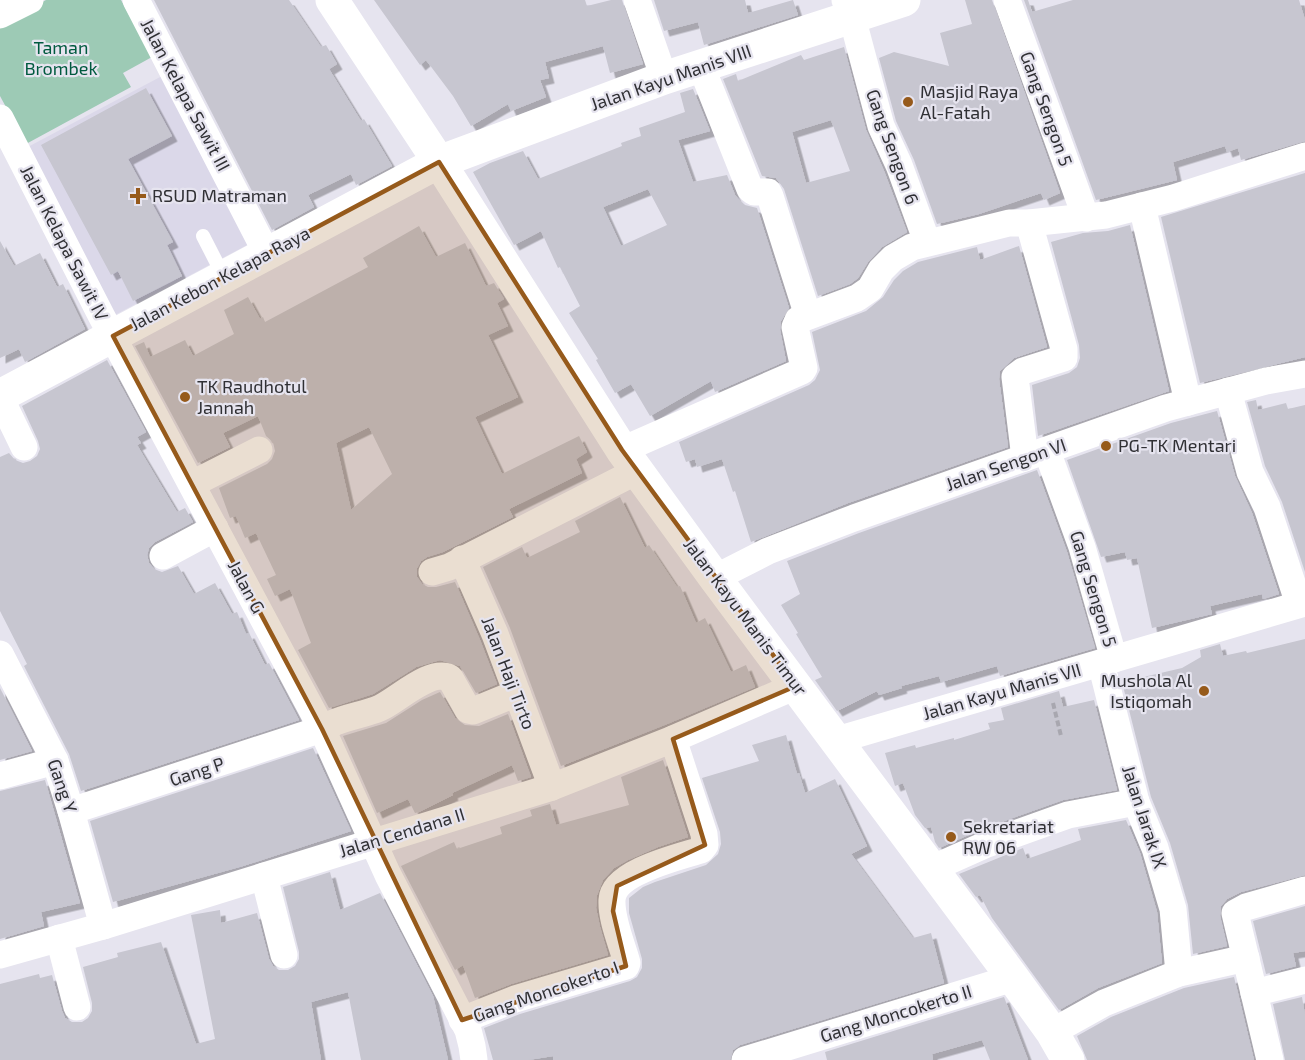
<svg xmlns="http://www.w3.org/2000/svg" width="1305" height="1060" font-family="'Exo 2',sans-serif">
<defs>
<filter id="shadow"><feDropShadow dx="5.5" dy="5.5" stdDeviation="0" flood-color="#0004"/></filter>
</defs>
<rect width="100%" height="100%" fill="#e6e4ef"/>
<!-- built -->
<path fill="#dbd8e9" d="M162,76L251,243L113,316L24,149Z"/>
<!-- green -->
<path fill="#9dcab5" d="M46,0H121L152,57L123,73L131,87L26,144L0,96V25Z"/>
<!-- building -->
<g fill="#c7c6d0" fill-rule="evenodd" filter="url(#shadow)">
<path d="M154,0H289L321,47L326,45L337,64L329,69L361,121L364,119L392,166L356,185L351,174L308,195L314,207L272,230Z"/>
<path d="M374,0H585L587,6L611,0H622L643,64L610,73L603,46L545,62L549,78L540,80L546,97L511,111L508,104L471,126L453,96L426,60L420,65Z"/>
<path d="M654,0H745L748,13L793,0L798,15L704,45L698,22L664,31Z"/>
<path d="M965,0H992L1060,193L1044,200L1041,193L979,214L937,224L914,160L896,121L879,58L894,52L949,66L940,33L972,24Z"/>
<path d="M1024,0H1028L1032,12L1073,0H1299L1305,20V141L1241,160L1238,148L1227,152L1225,146L1173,162L1177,180L1096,200Z"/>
<path d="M844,47L866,130L884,171L907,232L882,247L868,262L858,278L850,284L818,296L784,189L776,178L762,176L723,79L736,74L738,81L801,55L804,60ZM831,120L850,171L806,183L792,132Z"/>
<path d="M146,88L172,136L128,159L173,242L167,245L182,276L133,301L118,271L111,275L41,145Z"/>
<path d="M693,89L710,131L678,140L693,182L727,175L735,195L740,201L745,205L757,208L789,308L781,321L780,330L786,361L715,392L711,381L650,416L631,384L615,393L596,360L598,359L569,313L580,306L560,267L558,268L541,231L514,245L473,172L490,163L523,151L538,179L622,146L621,143L641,136L639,128L685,112L680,93ZM648,189L667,225L621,246L603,207Z"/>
<path d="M1305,173V357L1200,383L1161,217Z"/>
<path d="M1130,225L1169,391L1038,436L1032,385L1069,373L1077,367L1080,358L1079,345L1051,242L1083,233L1108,231Z"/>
<path d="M419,226L436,257L465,243L486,286L494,283L504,299L497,303L508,326L488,335L518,397L475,417L502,474L579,436L587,452L576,459L582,473L509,509L513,517L443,552L427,557L421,561L417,568V577L422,584L428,587H436L455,582L480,640L497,684L476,693L460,666L440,660L416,667L373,694L329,708L298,650L311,643L290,589L275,596L267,579L276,575L256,533L245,538L236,516L230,518L219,488L267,464L272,459L275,451L273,442L266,436L258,416L223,433L230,447L198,463L135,346L144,342L150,357L185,340L193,356L234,334L224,310L248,297L260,319L263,317L265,322L368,267L363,258ZM369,427L392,474L351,510L336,443Z"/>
<path d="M0,241L14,266L40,253L57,287L63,284L85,329L25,362L19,349L0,358Z"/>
<path d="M1019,246L1047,347L1014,358L1000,371L999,379L1008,447L848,503L751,542L735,491L733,492L722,459L697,467L695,459L686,462L679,442L809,385L815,380L820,370L812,332L866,311L883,297L894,280L903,271L918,262L977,247L980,260Z"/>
<path d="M107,360L146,432L137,437L141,443L137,445L177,512L185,508L193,522L155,542L149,548L147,555L149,563L154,569L162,572L178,566L194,594L215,583L232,614L237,612L246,634L249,633L265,665L269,663L299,720L81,791L69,754L24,666L27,664L0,611V457L9,453L15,460L23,463L30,461L37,456L40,449L38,441L22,406Z"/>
<path d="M1256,400L1258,410L1286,403L1288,409L1305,405V572L1282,502L1265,466L1247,402Z"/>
<path d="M1217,411L1235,476L1252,513L1279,594L1263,599L1262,594L1210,606L1212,614L1152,628L1137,558L1127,560L1125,552L1101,557L1067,460L1171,423Z"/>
<path d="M1037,470L1067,552L1095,648L1000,676L997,666L941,682L939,676L901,686L902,688L879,695L877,691L837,711L815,680L822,677L796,634L798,633L781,605L800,594L787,561L859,533Z"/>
<path d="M620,497L645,548L649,545L677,587L680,586L696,623L705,618L731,672L746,665L755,687L667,724L561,766L510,628L483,567L522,547L527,558L580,532L575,521Z"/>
<path d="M1305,639V875L1241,892L1227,899L1221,906L1220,916L1227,946L1193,954L1188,905L1170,843L1151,797L1122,682L1182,668L1201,657L1200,650L1220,644L1223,656L1246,651L1247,653Z"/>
<path d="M0,688L32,751L0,760Z"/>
<path d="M1059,691L1063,707L1094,700L1117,790L1063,800L982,829L939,848L935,842L931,827L925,828L915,815L903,783L895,786L885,753L915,745L916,748L954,738V740L990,729L988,723L1004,720L1001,708Z"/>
<path d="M440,692L455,718L465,725L479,726L508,714L531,777L518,781L512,765L452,793L453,795L419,812L415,813L408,799L377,813L343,736L386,723L422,700Z"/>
<path d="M786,735L797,774L799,773L805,793L835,779L867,846L851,854L913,938L931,933L944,983L740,1045L733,1050L730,1060H553V1056L528,1060H493L484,1028L520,1014L630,981L637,977L642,968V959L629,913V898L643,887L655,882L706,865L718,854L721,844L720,832L702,778L759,761L752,745Z"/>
<path d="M313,748L351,831L243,866L113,902L90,821Z"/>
<path d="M663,760L688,837L658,847L628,860L614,868L603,880L597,895L596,908L600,927L608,955L511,984L475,998L463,965L455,970L401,866L454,842L457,849L502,834L500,827L532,816L530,810L550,804L556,825L629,805L621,777Z"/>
<path d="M45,780L80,903L41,912L44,926L0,939V791Z"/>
<path d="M1126,820L1140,853L1157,912L1162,963L1098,988L1059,1010L992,918L980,895L976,897L959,874L1023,848L1027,859L1081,840L1078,829Z"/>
<path d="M330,872L340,910L380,893L433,996L448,1060H361L348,992L311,1002L321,1060H0V984L39,974L40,978L52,975L62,1011L65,1018L72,1022H82L88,1018L92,1011V1003L83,967L118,957L117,953L161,942L196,1044L215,1039L191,915L220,910L221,923L257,913L269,959L273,966L279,970H288L295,966L299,959V952L283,887Z"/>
<path d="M1305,906V951L1293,953L1296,966L1266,974L1253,921Z"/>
<path d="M1234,977L1254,1060H1087L1077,1036L1111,1017L1184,988Z"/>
<path d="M1004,997L1028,1060H990L982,1040L932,1054L933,1060H827L825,1052Z"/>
<path d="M1302,997L1305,1015V1060H1285L1273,1004Z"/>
</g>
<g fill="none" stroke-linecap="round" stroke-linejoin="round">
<!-- path -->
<path stroke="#a8a7af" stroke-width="4" stroke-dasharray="6 3" stroke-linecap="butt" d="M1053,703L1061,736"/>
<!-- service -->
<path stroke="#fff" stroke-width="14" d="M203,236L224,277"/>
<!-- minor -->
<g stroke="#fff" stroke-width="27">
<path d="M136,0L267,254"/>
<path d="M637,0L664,78"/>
<path d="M845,0L852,17L881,126L899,165L927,242"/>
<path d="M1007,0L1086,218"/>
<path d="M0,15L30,0"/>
<path d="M701,66L750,189L754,192H768L770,196L808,316"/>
<path d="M0,118L102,317L322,729L388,875L468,1030L472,1046L474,1060"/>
<path d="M1142,206L1188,402"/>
<path d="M1228,391L1250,472L1267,507L1299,604"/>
<path d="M0,397L24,447"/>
<path d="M622,450L802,371L804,368L795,327L798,320L857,298L870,289L881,270L893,258L912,247L1009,223H1029L1106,215L1173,198L1305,156"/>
<path d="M1047,451L1082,547L1114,659"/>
<path d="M1025,458L1015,377L1023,371L1064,358V349L1029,223"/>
<path d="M192,484L259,450"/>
<path d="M163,556L215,528"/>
<path d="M462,559L495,634L552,787"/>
<path d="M432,572L449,567L637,471"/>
<path d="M715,578L768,551L854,518L1166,408L1266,381L1305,374"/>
<path d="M0,654L55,761L71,811L103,926"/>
<path d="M1101,663L1136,802L1155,848L1173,909L1179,973"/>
<path d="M331,724C348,716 364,715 380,708C398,700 430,668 450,678L468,710L473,711L517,693"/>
<path d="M837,740L1305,603"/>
<path d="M0,776L55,761"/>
<path d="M71,811L322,729"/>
<path d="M931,869L987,844L1068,815L1136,802"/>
<path d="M264,876L284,955"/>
<path d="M59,938L77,1007"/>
<path d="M0,955L103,926L552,787L673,739L796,686"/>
<path d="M1254,993L1305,980"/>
<path d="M462,1020L515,999L626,966L627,963C622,944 611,920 612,900C613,872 679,857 701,850L705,845L704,834L673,739"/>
<path d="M1052,1032L1104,1003L1179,973L1246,958"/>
<path d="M745,1060L1013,978"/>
<path d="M1270,1060L1235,913L1246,907L1305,890"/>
</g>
<!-- tertiary -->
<g stroke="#fff" stroke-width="33">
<path d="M332,0L439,162L622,450L715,578L1013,978L1052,1032L1068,1060"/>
<path d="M0,396L439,162L664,78L904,0"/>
</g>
</g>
<!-- marked area -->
<path fill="#965a1b" fill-opacity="0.2" stroke="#965a1b" stroke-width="4.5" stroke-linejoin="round" d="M439,162L622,450L796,686L673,739L705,845L617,886L613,911L626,966L462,1020L322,729L113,336Z"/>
<!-- markers -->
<g fill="#965a1b" stroke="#e6e4ef" stroke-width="2">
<circle cx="908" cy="102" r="6"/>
<path d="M135 187h6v6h6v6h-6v6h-6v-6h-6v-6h6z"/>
<circle cx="185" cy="397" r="6"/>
<circle cx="1106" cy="446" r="6"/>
<circle cx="1204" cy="691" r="6"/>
<circle cx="951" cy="837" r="6"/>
</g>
<g text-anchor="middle" stroke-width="4.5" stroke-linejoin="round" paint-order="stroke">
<!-- park labels -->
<g font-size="18" fill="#005a3f" stroke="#e6e4ef">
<text x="61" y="54">Taman<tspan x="61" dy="21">Brombek</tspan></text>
</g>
<!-- street labels -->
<g font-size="18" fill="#303034" stroke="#e6e4ef">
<text transform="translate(671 78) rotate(-19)" y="6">Jalan Kayu Manis VIII</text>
<text transform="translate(185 95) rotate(62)" y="6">Jalan Kelapa Sawit III</text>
<text transform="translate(1046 109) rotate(70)" y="6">Gang Sengon 5</text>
<text transform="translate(892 147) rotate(70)" y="6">Gang Sengon 6</text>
<text transform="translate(64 243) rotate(63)" y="6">Jalan Kelapa Sawit IV</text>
<text transform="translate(220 279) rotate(-28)" y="6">Jalan Kebon Kelapa Raya</text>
<text transform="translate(1006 465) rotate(-19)" y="6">Jalan Sengon VI</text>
<text transform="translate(246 587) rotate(62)" y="6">Jalan G</text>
<text transform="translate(1093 589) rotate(73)" y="6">Gang Sengon 5</text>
<text transform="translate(745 617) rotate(53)" y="6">Jalan Kayu Manis Timur</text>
<text transform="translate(508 673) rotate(69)" y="6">Jalan Haji Tirto</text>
<text transform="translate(1002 692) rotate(-16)" y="6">Jalan Kayu Manis VII</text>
<text transform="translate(197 772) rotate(-18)" y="6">Gang P</text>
<text transform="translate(62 786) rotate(71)" y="6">Gang Y</text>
<text transform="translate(1144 817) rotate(72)" y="6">Jalan Jarak IX</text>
<text transform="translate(402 833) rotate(-17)" y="6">Jalan Cendana II</text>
<text transform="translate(546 992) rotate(-19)" y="6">Gang Moncokerto I</text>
<text transform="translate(896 1014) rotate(-17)" y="6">Gang Moncokerto II</text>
</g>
<!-- poi labels -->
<g font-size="18" fill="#303034" stroke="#e6e4ef" text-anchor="start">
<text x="920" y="98">Masjid Raya<tspan x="920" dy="21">Al-Fatah</tspan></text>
<text x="152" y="202">RSUD Matraman</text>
<text x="197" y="393">TK Raudhotul<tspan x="197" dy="21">Jannah</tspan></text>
<text x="1118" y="452">PG-TK Mentari</text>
<text x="1192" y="687" text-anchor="end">Mushola Al<tspan x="1192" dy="21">Istiqomah</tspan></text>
<text x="963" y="833">Sekretariat<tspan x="963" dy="21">RW 06</tspan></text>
</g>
</g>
</svg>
